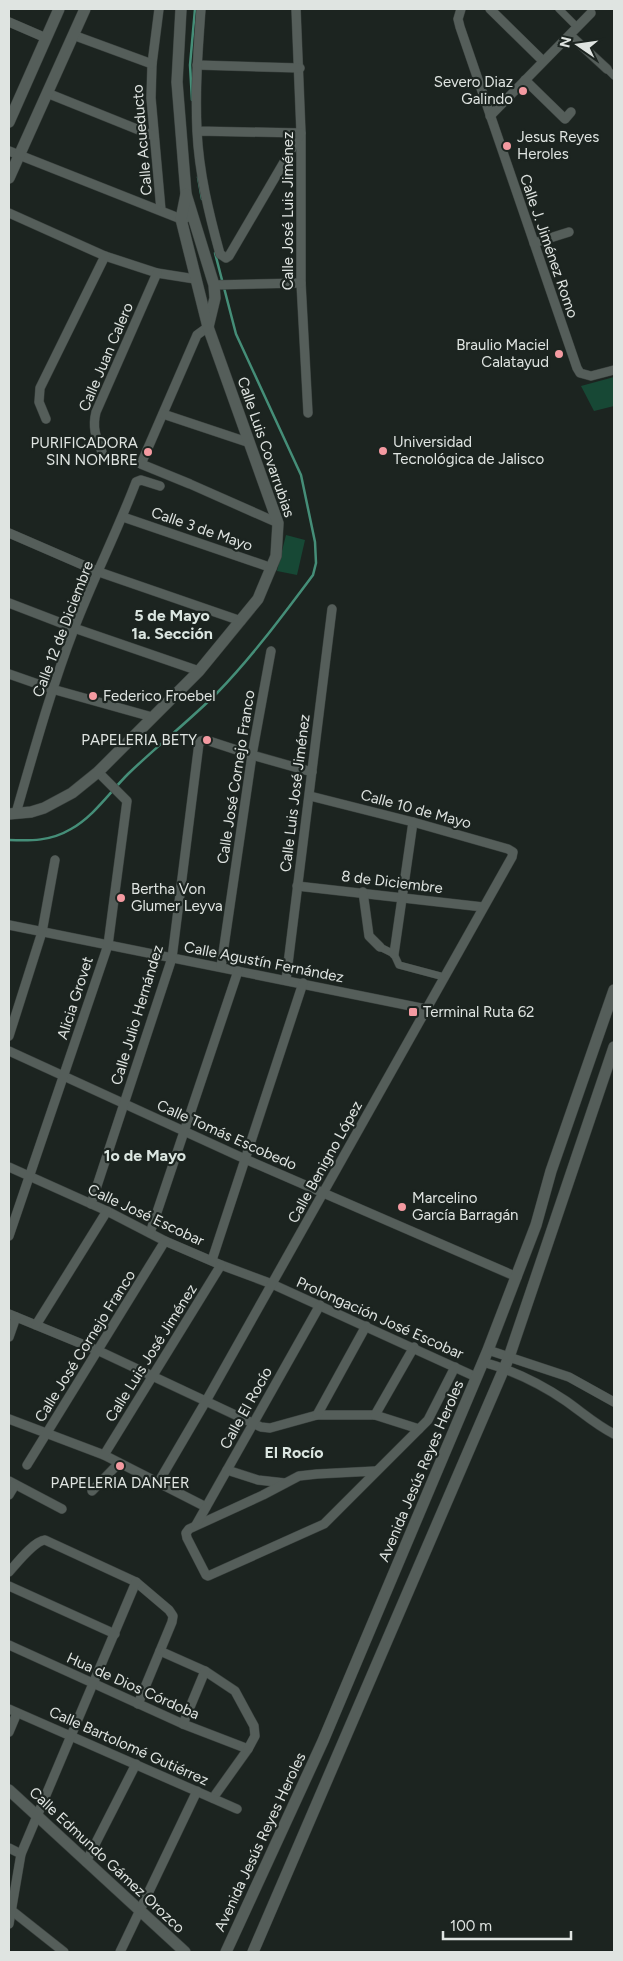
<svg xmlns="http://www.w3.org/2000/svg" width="623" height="1961" font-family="Figtree,sans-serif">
<rect width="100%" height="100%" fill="#1c2420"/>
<!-- green -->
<g fill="#174835">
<path d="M614,377V406L594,411L581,386Z"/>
<path d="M286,535L305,540L297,575L277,571Z"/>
</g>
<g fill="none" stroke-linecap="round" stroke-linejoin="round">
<!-- stream -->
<g stroke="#458e78" stroke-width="2.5">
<path d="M192,100L190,65L195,9"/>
<path d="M198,177L202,199"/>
<path d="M9,840C31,841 51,841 71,829C94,816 109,793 128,774C157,746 189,721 217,693C252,657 283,615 313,575L316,563L315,542L301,475L236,334L215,253"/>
</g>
<defs>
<g id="pedestrian">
<path d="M559,9L577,27"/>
<path d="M607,69L614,76"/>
<path d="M380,947L394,954L399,965L444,977"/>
</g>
<g id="minor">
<path d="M159,9L152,64L151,98L161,210"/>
<path d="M296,9L301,133V283L308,413"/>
<path d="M461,9L458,19L460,27L577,368L580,373L591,376L614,370"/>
<path d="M490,9L543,61"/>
<path d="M9,22L46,38"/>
<path d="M73,35L152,64"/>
<path d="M570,35L607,69"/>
<path d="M197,65L300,68"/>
<path d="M525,80L565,119L571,112"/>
<path d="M47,93L154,136"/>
<path d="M490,116L591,13"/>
<path d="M197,131L301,133L229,256L226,258L220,254C209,214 199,173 197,131C195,90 198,49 201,9"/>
<path d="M9,151L181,219L186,218"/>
<path d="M9,213L105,256L157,273L195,279"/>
<path d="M534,243L569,232"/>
<path d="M214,285L301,283"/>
<path d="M208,327L197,335L141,464L190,484L278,523"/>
<path d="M163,414L250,443"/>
<path d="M46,419L39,402L40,388L105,256"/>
<path d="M102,452C96,437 92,428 96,412L157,273"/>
<path d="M123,517L272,568"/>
<path d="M9,533L99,572L241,621"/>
<path d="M9,603L74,628L199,671"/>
<path d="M9,674L52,689L152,717"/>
<path d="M16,813C34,751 51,689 74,629C93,579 117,532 136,482L141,480L160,486"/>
<path d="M297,886L483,907"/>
<path d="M363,892L369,936L380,947"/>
<path d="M9,925L426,1009"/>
<path d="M394,954L413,822"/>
<path d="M221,967L252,755L271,651"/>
<path d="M286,980L332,609"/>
<path d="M9,1036L42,932L55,860"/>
<path d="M9,1051L245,1159L517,1277"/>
<path d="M9,1167L107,1211L165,1241L221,1265L272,1284L476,1377"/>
<path d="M91,1204L172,958L199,743L201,741L206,740L252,755L312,772"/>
<path d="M150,1233L238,971"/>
<path d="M9,1236L108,945L127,801L98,772"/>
<path d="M212,1260L303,983"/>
<path d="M9,1314L99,1351L261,1427L270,1428L317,1415H375L419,1429"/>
<path d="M36,1325L107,1211"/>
<path d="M9,1337L16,1317"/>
<path d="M488,1350L569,1377L614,1402"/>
<path d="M483,1362C512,1370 541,1384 566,1401C583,1413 596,1425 614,1434"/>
<path d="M317,1415L366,1326"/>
<path d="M375,1415L414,1347"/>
<path d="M9,1419L104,1455L206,1507"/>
<path d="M104,1455L221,1265"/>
<path d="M27,1465L165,1241"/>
<path d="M227,1470L258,1480L285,1483"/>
<path d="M375,1471L317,1474L299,1476L263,1495L189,1529L186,1533L187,1538L206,1575L208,1576L324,1524L428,1420L455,1367"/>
<path d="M9,1481L62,1509"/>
<path d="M158,1483L206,1401L512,857L513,852L508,849L413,822L310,796"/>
<path d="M92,1491L119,1463"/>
<path d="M9,1495L15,1485"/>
<path d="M196,1525L320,1305"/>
<path d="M9,1572C17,1563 34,1541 45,1540L136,1582L169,1610L173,1616L172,1622L138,1704"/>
<path d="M9,1586L115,1634"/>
<path d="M9,1645L183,1724L248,1749"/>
<path d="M160,1651L205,1671L235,1691L254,1726L255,1736L248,1749L213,1798"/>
<path d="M9,1709L237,1809"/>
<path d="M183,1724L205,1671"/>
<path d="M9,1732L17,1713"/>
<path d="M9,1848L21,1854"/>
<path d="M86,1862L136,1764"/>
<path d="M11,1910L64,1952"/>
<path d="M9,1924L21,1854L136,1582"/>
<path d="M120,1952L197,1791"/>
</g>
<g id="tertiary">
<path d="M181,9L177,82L186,194L214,285L215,298L208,327"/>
<path d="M9,122L59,9"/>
<path d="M9,178L85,9"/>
<path d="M9,814L31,812L44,808L72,793L98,772L199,671L258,599L276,556L278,523L208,327L181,219L186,194"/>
<path d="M9,1790L185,1952"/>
<path d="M226,1952L323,1741L488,1350L536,1225L551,1171L614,990"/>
<path d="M253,1952L509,1357L614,1047"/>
</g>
</defs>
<!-- pedestrian casing -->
<use href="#pedestrian" stroke="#3a413e" stroke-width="8"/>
<!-- minor casing -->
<use href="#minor" stroke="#3a413e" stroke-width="10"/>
<!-- tertiary casing -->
<use href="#tertiary" stroke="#3a413e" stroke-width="12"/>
<!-- pedestrian -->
<use href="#pedestrian" stroke="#555e5a" stroke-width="7"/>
<!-- minor -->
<use href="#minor" stroke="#555e5a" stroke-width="9"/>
<!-- tertiary -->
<use href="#tertiary" stroke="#555e5a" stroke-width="11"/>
</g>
<!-- markers -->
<g fill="#f49aa1" stroke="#1c2420" stroke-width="2">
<circle cx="523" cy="91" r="5"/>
<circle cx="507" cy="146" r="5"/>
<circle cx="559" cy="354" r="5"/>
<circle cx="383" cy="451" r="5"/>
<circle cx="148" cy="452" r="5"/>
<circle cx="93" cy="696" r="5"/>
<circle cx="207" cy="740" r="5"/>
<circle cx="121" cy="898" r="5"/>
<rect x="408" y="1007" width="10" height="10" rx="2.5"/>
<circle cx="402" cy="1207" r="5"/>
<circle cx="120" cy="1466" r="5"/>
</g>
<g text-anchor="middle" stroke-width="4.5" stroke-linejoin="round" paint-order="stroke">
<!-- poi labels -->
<g font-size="15" fill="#dfe4e1" stroke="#1c2420" text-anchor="start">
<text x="513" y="87" text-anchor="end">Severo Diaz<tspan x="513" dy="17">Galindo</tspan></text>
<text x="517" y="142">Jesus Reyes<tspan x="517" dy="17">Heroles</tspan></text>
<text x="549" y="350" text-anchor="end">Braulio Maciel<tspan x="549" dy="17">Calatayud</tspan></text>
<text x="393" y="447">Universidad<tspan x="393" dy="17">Tecnológica de Jalisco</tspan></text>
<text x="138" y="448" text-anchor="end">PURIFICADORA<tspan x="138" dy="17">SIN NOMBRE</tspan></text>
<text x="103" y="701">Federico Froebel</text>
<text x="197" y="745" text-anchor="end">PAPELERIA BETY</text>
<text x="131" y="894">Bertha Von<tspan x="131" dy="17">Glumer Leyva</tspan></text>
<text x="423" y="1017">Terminal Ruta 62</text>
<text x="412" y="1203">Marcelino<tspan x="412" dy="17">García Barragán</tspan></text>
<text x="120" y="1488" text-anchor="middle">PAPELERIA DANFER</text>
</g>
<!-- street labels -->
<g font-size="15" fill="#dfe4e1" stroke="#1c2420">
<text transform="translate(142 140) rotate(-95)" y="5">Calle Acueducto</text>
<text transform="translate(288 211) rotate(-90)" y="5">Calle José Luis Jiménez</text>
<text transform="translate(549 246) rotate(71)" y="5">Calle J. Jiménez Romo</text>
<text transform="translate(106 357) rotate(-67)" y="5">Calle Juan Calero</text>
<text transform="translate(266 447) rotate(71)" y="5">Calle Luis Covarrubias</text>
<text transform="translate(202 529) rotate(19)" y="5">Calle 3 de Mayo</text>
<text transform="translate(63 629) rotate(-69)" y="5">Calle 12 de Diciembre</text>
<text transform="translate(236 777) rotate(-81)" y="5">Calle José Cornejo Franco</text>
<text transform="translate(295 793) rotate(-83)" y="5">Calle Luis José Jiménez</text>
<text transform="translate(416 809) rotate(15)" y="5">Calle 10 de Mayo</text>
<text transform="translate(392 882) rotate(7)" y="5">8 de Diciembre</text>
<text transform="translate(264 962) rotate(11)" y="5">Calle Agustín Fernández</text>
<text transform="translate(75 998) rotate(-72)" y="5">Alicia Grovet</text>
<text transform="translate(137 1015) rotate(-73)" y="5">Calle Julio Hernández</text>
<text transform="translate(227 1135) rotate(24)" y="5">Calle Tomás Escobedo</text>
<text transform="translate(325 1162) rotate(-61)" y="5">Calle Benigno López</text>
<text transform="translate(146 1215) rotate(25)" y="5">Calle José Escobar</text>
<text transform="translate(380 1318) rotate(24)" y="5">Prolongación José Escobar</text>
<text transform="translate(85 1346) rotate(-58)" y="5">Calle José Cornejo Franco</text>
<text transform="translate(151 1353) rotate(-58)" y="5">Calle Luis José Jiménez</text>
<text transform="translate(246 1408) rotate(-61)" y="5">Calle El Rocío</text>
<text transform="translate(421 1471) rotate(-67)" y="5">Avenida Jesús Reyes Heroles</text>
<text transform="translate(133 1686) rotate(24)" y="5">Hua de Dios Córdoba</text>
<text transform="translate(129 1746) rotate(24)" y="5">Calle Bartolomé Gutiérrez</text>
<text transform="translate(260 1842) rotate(-65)" y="5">Avenida Jesús Reyes Heroles</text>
<text transform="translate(107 1860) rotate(43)" y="5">Calle Edmundo Gámez Orozco</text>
</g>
<!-- neighbourhood labels -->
<g font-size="16" font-weight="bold" fill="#dbe6e1" stroke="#1c2420">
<text x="172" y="621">5 de Mayo<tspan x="172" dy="18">1a. Sección</tspan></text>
<text x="145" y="1161">1o de Mayo</text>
<text x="294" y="1458">El Rocío</text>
</g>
</g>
<!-- border -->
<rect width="623" height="1961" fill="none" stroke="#dfe4e1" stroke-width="20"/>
<!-- north arrow -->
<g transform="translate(578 45) rotate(283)" stroke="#1c2420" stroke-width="4" paint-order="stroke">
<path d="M0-4L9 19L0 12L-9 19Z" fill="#dfe4e1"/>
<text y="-8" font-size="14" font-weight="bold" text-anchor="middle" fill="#dfe4e1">N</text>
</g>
<!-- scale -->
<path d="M443 1931v8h128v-8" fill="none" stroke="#dfe4e1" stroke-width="2.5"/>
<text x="450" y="1931" font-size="15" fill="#dfe4e1" stroke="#1c2420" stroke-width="4" paint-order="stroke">100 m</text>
</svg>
